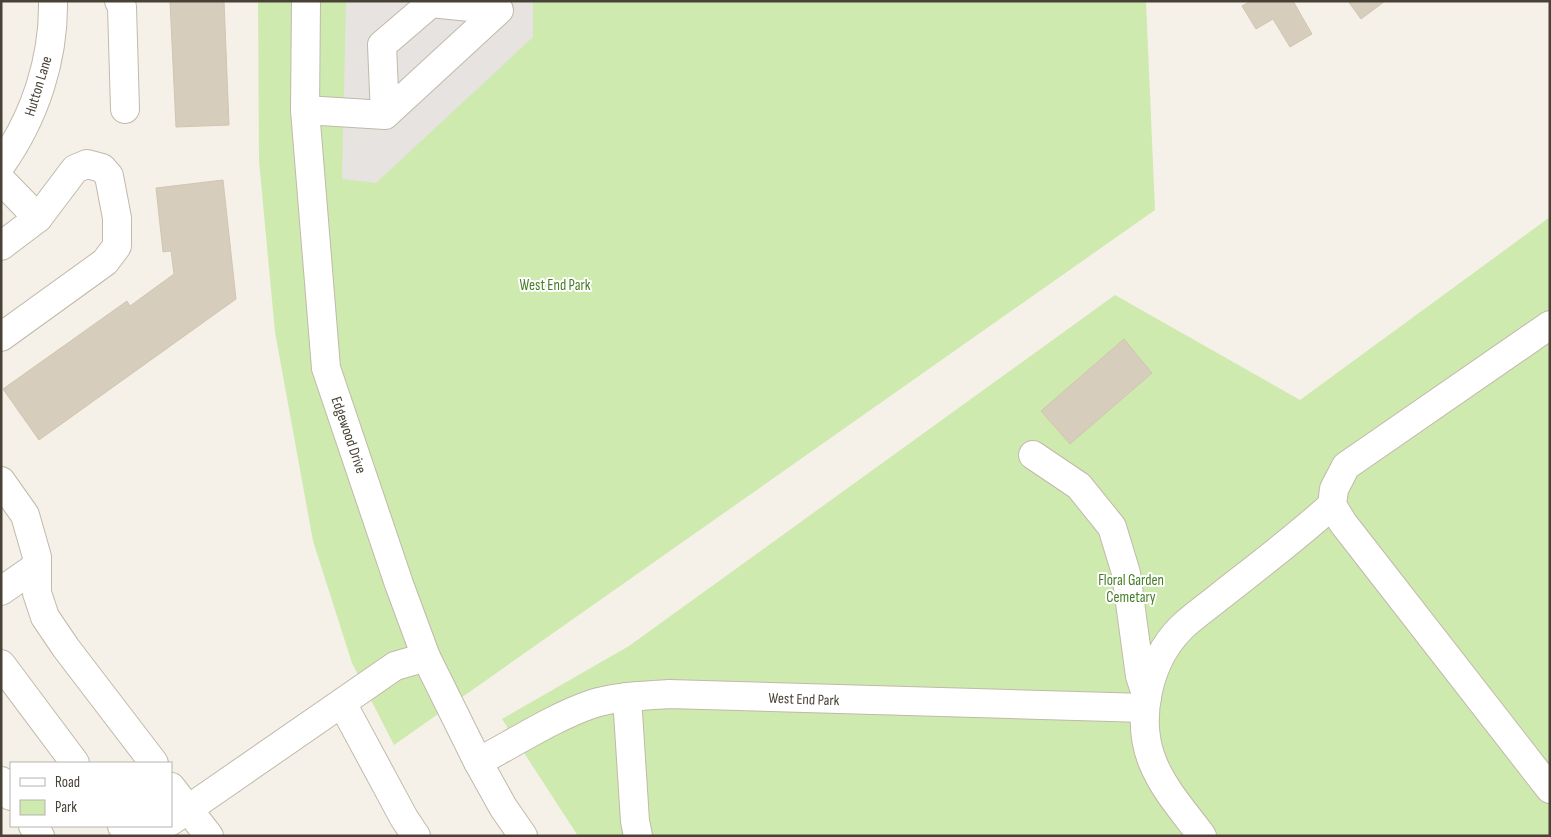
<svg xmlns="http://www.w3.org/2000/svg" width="1551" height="837" font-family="'Sofia Sans Condensed',sans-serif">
<rect width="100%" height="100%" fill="#f5f1e8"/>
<!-- green -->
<g fill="#ceeaaf">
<path d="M258,1H1146L1155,210L394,745L352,663L313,541L275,332L259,161Z"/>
<path d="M1550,217V836H578L502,719L629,646L1115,295L1300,400Z"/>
</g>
<!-- parking -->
<path fill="#e6e3e0" d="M346,1H533V37L376,183L342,179Z"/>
<!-- building -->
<g fill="#d7cdbd" stroke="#d2c5b0">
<path d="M170,1H224L229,125L176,127Z"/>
<path d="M1251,1H1293L1312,34L1290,47L1273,19L1256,29L1242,6Z"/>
<path d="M1348,1H1385L1361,19Z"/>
<path d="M223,180L236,299L39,440L3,389L127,301L130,306L174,274L171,251L163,252L156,188Z"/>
<path d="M1124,339L1152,373L1070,444L1041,411Z"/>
</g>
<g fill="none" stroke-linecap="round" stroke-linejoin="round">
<defs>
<g id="minor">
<path d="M119,1L122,7L125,109"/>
<path d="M306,1L305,110L326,368L399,584L426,657L478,762L503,807L523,836"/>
<path d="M305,110L385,115L382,45L431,3L499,10L385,115"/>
<path d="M1,165C35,117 54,59 53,1"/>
<path d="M1,180L38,218"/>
<path d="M1,246L38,218L75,169L87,164L102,168L109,176L117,218V246L105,262L1,337"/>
<path d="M1550,325L1346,466L1334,489L1332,505L1343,523L1550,789"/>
<path d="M1033,455L1079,486L1112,527L1126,573L1140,676L1147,697"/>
<path d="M1,481L25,515L37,557V593L45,617L66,648L154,763"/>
<path d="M1,591L37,566"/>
<path d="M1,664L75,763"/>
<path d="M627,697L635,821L638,836"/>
<path d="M342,703L404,818L416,836"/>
<path d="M478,762C514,743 554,717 592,704C617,696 644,696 669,694L1145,708"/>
<path d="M1,781L11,796"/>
<path d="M171,787L209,836"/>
<path d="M171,821L395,666L426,657"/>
<path d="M33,826L40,836"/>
<path d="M122,826L130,836"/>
<path d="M150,836L164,826"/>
<path d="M1202,836C1185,813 1164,790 1153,763C1135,720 1148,661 1181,628C1192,617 1207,607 1219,597C1257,567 1296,538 1332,505"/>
</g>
</defs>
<!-- minor casing -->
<use href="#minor" stroke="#c1b9aa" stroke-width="30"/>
<!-- minor -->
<use href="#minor" stroke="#fff" stroke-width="28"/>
</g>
<g text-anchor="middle" stroke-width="4" stroke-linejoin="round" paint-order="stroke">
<!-- street labels -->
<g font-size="15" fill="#484236" stroke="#fff">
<text transform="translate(38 86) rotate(-73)" y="5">Hutton Lane</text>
<text transform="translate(349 435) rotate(71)" y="5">Edgewood Drive</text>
<text transform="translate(804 699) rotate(2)" y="5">West End Park</text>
</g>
<!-- park labels -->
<g font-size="15" fill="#457d26" stroke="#fff">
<text x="555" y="290">West End Park</text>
<text x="1131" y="585">Floral Garden<tspan x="1131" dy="17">Cemetary</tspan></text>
</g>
</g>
<!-- border -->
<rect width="1551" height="837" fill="none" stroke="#484236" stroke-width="5"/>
<!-- legend -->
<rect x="10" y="762" width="162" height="65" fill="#ffffff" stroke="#b6b3af"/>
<rect x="20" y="778" width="25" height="8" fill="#ffffff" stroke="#b6b3af"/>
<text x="55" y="787" font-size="15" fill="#484236">Road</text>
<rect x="20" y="800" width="25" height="15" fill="#ceeaaf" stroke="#b6b3af"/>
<text x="55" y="812" font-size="15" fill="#484236">Park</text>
</svg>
